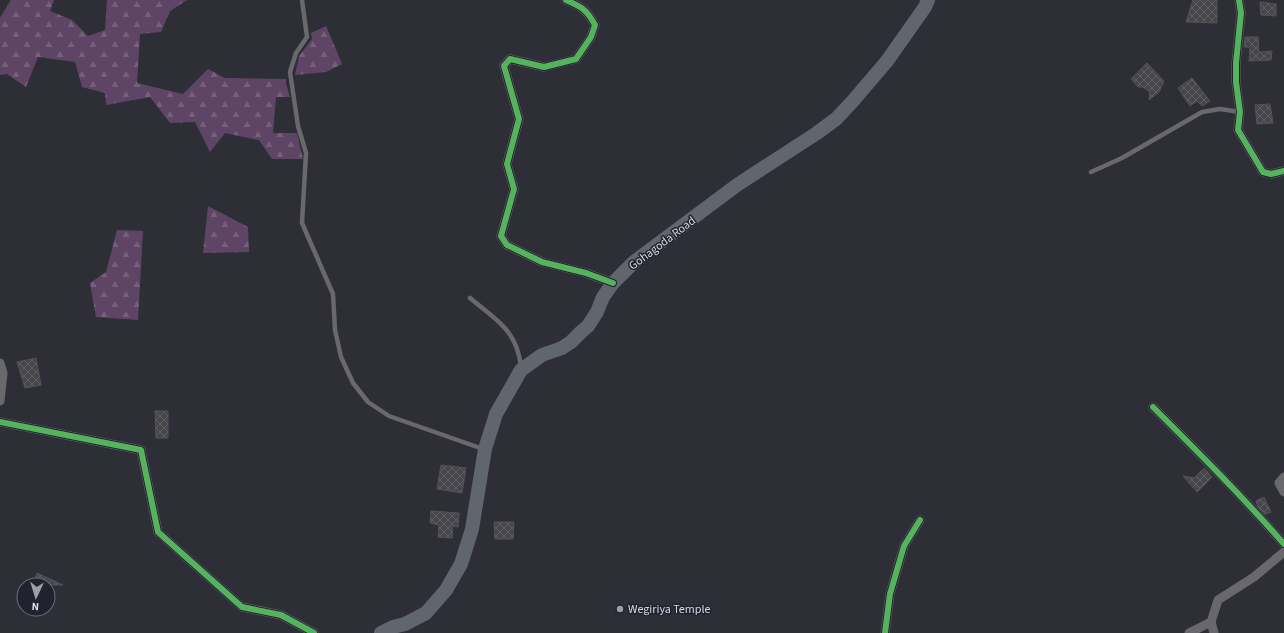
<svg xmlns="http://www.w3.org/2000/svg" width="1284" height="633" font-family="'Source Sans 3',sans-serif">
<defs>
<pattern id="forest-firs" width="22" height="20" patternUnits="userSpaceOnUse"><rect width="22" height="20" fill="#5f4565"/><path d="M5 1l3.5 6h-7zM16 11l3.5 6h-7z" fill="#755f7b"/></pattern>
<pattern id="building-cross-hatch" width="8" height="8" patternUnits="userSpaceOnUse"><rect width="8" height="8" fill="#45454a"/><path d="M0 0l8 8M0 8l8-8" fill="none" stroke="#5f5f64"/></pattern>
</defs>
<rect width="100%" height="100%" fill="#2e2f36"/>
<!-- forest -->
<g fill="url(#forest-firs)">
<path d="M11,0H54L50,11L72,20L88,36L105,30L107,0H187L170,11L161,32L140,34L137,83L183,94L208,69L225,78L286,79V84L290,97H276L273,133H297L303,159H272L259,140L225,133L210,152L195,122L170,123L150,97L106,105L105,93L82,87L75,62L38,57L26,87L7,74L0,75V18Z"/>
<path d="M326,26L342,64L326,72L295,75L299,56L312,39L311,33Z"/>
<path d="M208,206L248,227L249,252L203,253Z"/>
<path d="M117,230L143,231L138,320L96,317L90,283L106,272Z"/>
</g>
<!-- building -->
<g fill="url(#building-cross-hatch)" stroke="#535258">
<path d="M1193,0H1217V23L1186,22Z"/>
<path d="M1260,2L1276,4V16L1261,15Z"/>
<path d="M1245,37H1258L1259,52L1272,51L1271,60L1249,61L1250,47H1244Z"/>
<path d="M1147,63L1164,81L1159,92L1149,100L1150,92L1143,87H1138L1131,79Z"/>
<path d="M1192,78L1210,101L1202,106L1197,101L1190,106L1178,88Z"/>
<path d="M1270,104L1273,123L1257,124L1255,105Z"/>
<path d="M36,358L41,385L25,388L17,362Z"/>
<path d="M155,411H168V438H156Z"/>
<path d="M441,465L466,468L462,493L437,489Z"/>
<path d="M1204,468L1212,477L1197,492L1183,476L1194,478Z"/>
<path d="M1264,497L1271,512L1265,514L1258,507L1256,501Z"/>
<path d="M431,511L459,513L458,527L453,526L452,538L438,537L439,525L430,523Z"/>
<path d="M494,522H514L513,539H495Z"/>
<path d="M37,573L63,585H33Z"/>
</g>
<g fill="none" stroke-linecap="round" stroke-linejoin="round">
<!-- service -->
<g stroke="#68686d" stroke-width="4.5">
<path d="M302,0L307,37L296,53L290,72L298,126L306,153L302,223L333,294L335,330L341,357L353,383L368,402L389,416L483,449"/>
<path d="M1091,172L1122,158L1202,112L1220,109L1240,112"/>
<path d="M470,298C496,320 517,330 521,367"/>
</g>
<!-- minor -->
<g stroke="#68686d" stroke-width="9">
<path d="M566,0C582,7 587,10 595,25L591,37L576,59L544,67L510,59L504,66L519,119L507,164L514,189L501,236L507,245L542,262L586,273L613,283"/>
<path d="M1239,0L1241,13L1236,63V82L1240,112L1238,130L1263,172L1271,174L1284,171"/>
<path d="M0,363L3,373L0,401"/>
<path d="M1153,407C1198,452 1242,496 1284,544"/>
<path d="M0,422L141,450L158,532L242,607L281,615L314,633"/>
<path d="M1284,477L1279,483L1284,492"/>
<path d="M1211,622L1214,633"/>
<path d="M885,633L890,594L904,546L920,520"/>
<path d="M1189,633L1211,622L1218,600L1254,577L1284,552"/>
</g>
<!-- primary -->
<path stroke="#61656e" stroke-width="14" d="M381,633L393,627L405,624L426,613L446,590L461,564L472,529L485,449L496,414L521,370L542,355L562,348L571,342L581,332L588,326L597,312L603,297L613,283L634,262L737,185L817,133L836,119L852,102L887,61L925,7L928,0"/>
<defs>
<g id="cycleway">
<path d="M566,0C582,7 587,10 595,25L591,37L576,59L544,67L510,59L504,66L519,119L507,164L514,189L501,236L507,245L542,262L586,273L613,283"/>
<path d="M1239,0L1241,13L1236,63V82L1240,112L1238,130L1263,172L1271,174L1284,171"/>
<path d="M1153,407C1198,452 1242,496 1284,544"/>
<path d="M0,422L141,450L158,532L242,607L281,615L314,633"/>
<path d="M885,633L890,594L904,546L920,520"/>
</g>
</defs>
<!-- cycleway casing -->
<use href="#cycleway" stroke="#21222f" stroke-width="8"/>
<!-- cycleway -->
<use href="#cycleway" stroke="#56b35d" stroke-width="6"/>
</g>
<!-- markers -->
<circle fill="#9d9ea6" stroke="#21222f" stroke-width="1.5" cx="620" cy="609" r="4"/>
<g text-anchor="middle" stroke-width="3" stroke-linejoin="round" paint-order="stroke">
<!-- street labels -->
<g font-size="12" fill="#d9dae2" stroke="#21222f">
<text transform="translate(662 243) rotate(-37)" y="4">Gohagoda Road</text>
</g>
<!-- poi labels -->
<g font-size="12" fill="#d9dae2" stroke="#21222f" text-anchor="start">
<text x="628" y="613">Wegiriya Temple</text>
</g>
</g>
<!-- north arrow -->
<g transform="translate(36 597) rotate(184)"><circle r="19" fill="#21222f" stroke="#6b6c77"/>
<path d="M0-3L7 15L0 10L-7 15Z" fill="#9d9ea6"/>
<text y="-6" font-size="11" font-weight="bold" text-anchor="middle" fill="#d9dae2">N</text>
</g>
</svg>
